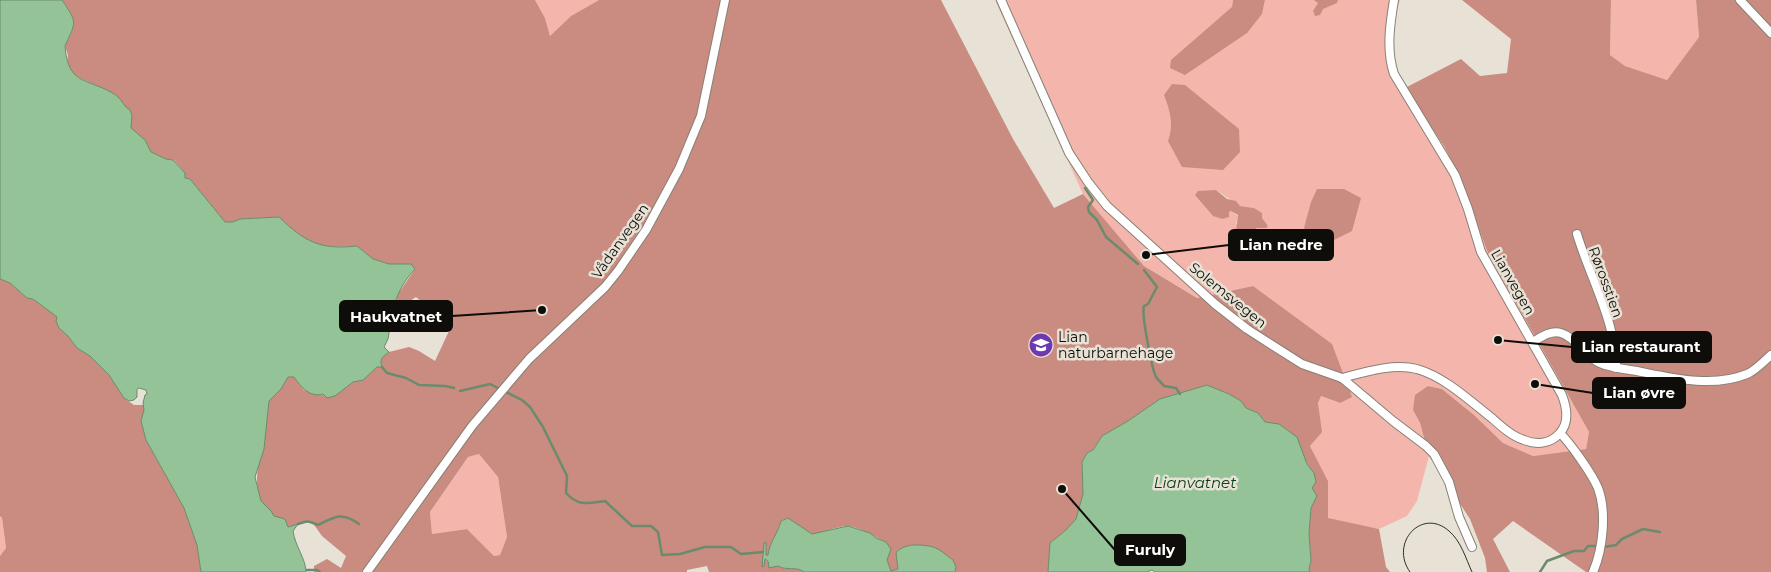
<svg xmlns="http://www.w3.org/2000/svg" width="1771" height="572" font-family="Montserrat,sans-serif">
<rect width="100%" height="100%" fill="#e7e2d5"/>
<!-- green -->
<g fill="#f4b6ac" fill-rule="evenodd">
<path d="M535,0H599L571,16L550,36L545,18Z"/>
<path d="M995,0H1233L1232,6L1262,14L1265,0H1400L1393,23L1394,66L1405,88L1444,146L1458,173L1488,253L1589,432L1586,449L1533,456L1503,443L1474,415L1442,389L1428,386L1413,410L1420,423L1429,456L1417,501L1407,516L1379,529L1328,519V481L1310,446L1321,432L1318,403L1321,396L1339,403L1253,286L1197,298L1144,266L1083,194ZM1216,190L1240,206L1254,208L1266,228H1256L1255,231L1258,238L1236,223L1238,216L1231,211L1229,212Z"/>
<path d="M1611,0H1696L1699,37L1667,80L1625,66L1610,55Z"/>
<path d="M479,454L498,477L507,537L500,555L494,556L467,529L432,534L430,512L468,457Z"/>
<path d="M0,516L2,518L6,549L0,556Z"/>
</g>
<!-- forest -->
<g fill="#ca8b81" fill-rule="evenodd">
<path d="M62,0H535L545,18L550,36L571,16L599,0H941L1013,139L1054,208L1083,194L1144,266L1197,298L1253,286L1332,344L1352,397L1340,403L1321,396L1318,403L1322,432L1310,446L1328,481V518L1379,529L1386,567L1390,572H1310L1309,569L1311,561L1309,533L1311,508L1316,496L1312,488L1314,473C1294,449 1305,428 1265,422L1258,413L1246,408L1241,401L1229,394L1207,385L1160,399L1128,421L1102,436L1093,450L1087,453L1082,462L1083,494L1076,520L1066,530L1050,543L1048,572H955L956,567L953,560L934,547L910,545L898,569L891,571L887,560L886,542C874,537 861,527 848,526C842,525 820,533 812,534L787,518L781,521C778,533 770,542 768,555L765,556L766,543H764L765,559L773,567L778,566C786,571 797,566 804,572H709L707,566L687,570V572H314V566L327,559L341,568L346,556L322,536L312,522H302L288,528C285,521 279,521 274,516C272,513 262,503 261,501C249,481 268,427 269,401L281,389L288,377H294L304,390L326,396L346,387L353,382L363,380L377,367L382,357L389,352L409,347L419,351L435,361L449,331L428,312L423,303L416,297L405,304L398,302L396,297L415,269L411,264H389L373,259L357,246C343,247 327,248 314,243C303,240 288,226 279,217L240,219L233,223L225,222L190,179L185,178V173L174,160L166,159L151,152L145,140L130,128L126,108L116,95L73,75L67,63L68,55L65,46C76,23 77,22 62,0ZM479,454L498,477L507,537L500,555L494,556L467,529L432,534L430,512L468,457Z"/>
<path d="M1233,0H1265L1262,14L1247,33L1185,75L1170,68L1171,60L1232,7Z"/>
<path d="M1314,0H1338L1337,3L1323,9L1320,15L1315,16L1313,11L1318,3Z"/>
<path d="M1462,0H1611L1610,55L1625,66L1667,80L1699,37L1696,0H1771V572H1586L1513,521L1493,539L1510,572H1487L1485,558L1470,519L1429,456L1420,423L1413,410L1415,395L1428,386L1442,389L1474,415L1503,443L1533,456L1586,449L1589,432L1488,253L1458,173L1444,146L1405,88L1461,59L1480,76L1507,73L1511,39Z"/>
<path d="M1172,84L1185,85L1239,129L1240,152L1223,170L1182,167L1168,141C1174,125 1170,110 1164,95Z"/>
<path d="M1317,189H1344L1361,198L1352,231L1334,240H1316L1304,228L1311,202Z"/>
<path d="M1216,190L1227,199L1236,201L1240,206L1254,208L1262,213V218L1268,226L1266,228H1256L1255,231L1258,239C1248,242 1242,238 1236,231L1238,215L1231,211L1229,212V217L1222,219L1213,216L1195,195L1198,191Z"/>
<path d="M0,279L10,283L27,298L33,299L48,309L57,317L59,328L68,336L77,348L90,356L109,375L124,398L134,405H144L146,440L184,508L197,545L201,572H0V556L6,548L2,518L0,516Z"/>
</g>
<!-- water -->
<g fill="#93c397" stroke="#6b8c6c">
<path d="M0,0H62C78,24 76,21 65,46C68,88 90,77 117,96C122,100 124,107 130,110L132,115L131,128L145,140L151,152L166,159L173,160L185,173V178L190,179L225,222H233L240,219L279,217C305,242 320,250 357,246L373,259L389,264H411L415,269C400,285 393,302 391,324L381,321L380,325L390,327L388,339L384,347L389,352C383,357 379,358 382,367H377L363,380L353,382L335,396L327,398L323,394C310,398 301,387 294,377H288L281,389L269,401L264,449L255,477L261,501L271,511L274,516L285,519L288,527L298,524L293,531C295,546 306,559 306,572H201L197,545L184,508L146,440L141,421L144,410L143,403L145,395L147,394L146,390L139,388L137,389V397L134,400L129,401L124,398L109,375L90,356L77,348L68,336L59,328L56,321L57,317L33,299L27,298L10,283L0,279Z"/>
<path d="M1207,385L1229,394L1241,401L1246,408L1258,413L1265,422L1279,424L1297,437L1307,464L1314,473L1316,482L1312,488L1317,496L1311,508L1309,533L1311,561L1309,569L1310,572H1155L1152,570L1147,572H1048L1050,543L1066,530L1076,519L1083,494L1082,462L1087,453L1093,450L1102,436L1128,421L1160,399Z"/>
<path d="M788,518L812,534L848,526L870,533L876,538L886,542L891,549L887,560L891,571L898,569L896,553C903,543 922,544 933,547C940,549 947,556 953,560L956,567L955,572H804C797,566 786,571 778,566L769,568L768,561L765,559L764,566L762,567L764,543L766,542V555H768C770,541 778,533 781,521Z"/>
</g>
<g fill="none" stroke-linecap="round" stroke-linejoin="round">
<!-- stream -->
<g stroke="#6b8c6c" stroke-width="2.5">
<path d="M1085,188L1093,200L1088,207L1089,212L1097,220L1106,237L1138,264"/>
<path d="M1144,270L1157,287L1148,304L1144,306C1141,313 1152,369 1156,377C1158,380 1162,383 1164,386L1176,388L1180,394"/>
<path d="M382,367L387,373L406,378L419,385L445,386L454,388"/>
<path d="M460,391L490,384L522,400L530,407L543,427L567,476L566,493C579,507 588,503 605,501L632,526H651L658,532L662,555L680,554L705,547H731L741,554L763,552"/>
<path d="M298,524C309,520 308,521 318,525C336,516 342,512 359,524"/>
<path d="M1604,547L1616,545L1622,539L1643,529L1660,532"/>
<path d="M307,570H317L320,572"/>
<path d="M1540,572L1547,561L1574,551H1584L1588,546H1596"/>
</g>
<defs>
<g id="minor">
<path d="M1001,0L1069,153L1088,182L1107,206L1215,304L1247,329L1302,364L1342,378L1393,421L1426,446L1434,454L1449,482L1459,517L1472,547"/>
<path d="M1740,0L1771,33"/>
<path d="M1577,234C1589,275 1617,324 1616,368"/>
<path d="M1533,342C1541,337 1551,330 1561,333C1577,338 1585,357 1600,363C1611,368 1625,369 1637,371C1672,378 1713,388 1747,374C1756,370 1763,362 1771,355"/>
<path d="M1342,378C1365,372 1393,363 1417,369C1445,377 1470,401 1493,419C1502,427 1512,436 1524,440C1536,445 1550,444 1559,434C1570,423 1567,408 1562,395L1481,252L1468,209L1455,175L1394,74C1386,50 1390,24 1394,0"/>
<path d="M1560,433C1571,444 1592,474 1598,488C1607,512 1603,549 1593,572"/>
<path d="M367,572L472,426L529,359L605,287L618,271L646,230L679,169L701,116L725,0"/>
</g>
</defs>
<!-- minor casing -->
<use href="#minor" stroke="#868175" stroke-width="10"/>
<!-- minor -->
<use href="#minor" stroke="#fff" stroke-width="8"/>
<!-- tram -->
<path stroke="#2f2d27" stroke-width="1" d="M1410,572C1389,543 1422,507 1449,531C1461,541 1466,559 1472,572"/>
</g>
<!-- icons -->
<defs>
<symbol id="school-disc" viewBox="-11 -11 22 22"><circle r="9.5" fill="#6e38ae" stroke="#e7e2d5"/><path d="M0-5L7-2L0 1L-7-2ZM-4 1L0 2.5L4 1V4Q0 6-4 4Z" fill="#fff"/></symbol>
</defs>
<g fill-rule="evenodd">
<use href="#school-disc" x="1027" y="331" width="28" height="28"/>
</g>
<g text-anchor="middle" stroke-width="5" stroke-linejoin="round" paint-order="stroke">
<!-- street labels -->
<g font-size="14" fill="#0f0d09" stroke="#e7e2d5">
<text transform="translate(620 241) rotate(-55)" y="5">Vådanvegen</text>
<text transform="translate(1513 282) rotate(60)" y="5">Lianvegen</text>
<text transform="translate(1606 282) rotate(70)" y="5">Rørosstien</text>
<text transform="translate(1228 295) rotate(39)" y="5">Solemsvegen</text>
</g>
<!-- poi labels -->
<g font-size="14" fill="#0f0d09" stroke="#e7e2d5" text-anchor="start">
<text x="1058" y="342">Lian<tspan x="1058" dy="16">naturbarnehage</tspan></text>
</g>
<!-- water labels -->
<g font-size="15" font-style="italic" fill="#0b4118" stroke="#e7e2d5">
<text x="1195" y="488">Lianvatnet</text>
</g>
</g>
<!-- callouts -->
<path fill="none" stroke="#0f0d09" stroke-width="2" d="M1146 255L1229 245M542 310L452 316M1498 340L1572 347M1535 384L1593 393M1062 489L1115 550"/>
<g fill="#0f0d09" stroke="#e7e2d5" stroke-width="2">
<circle cx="1146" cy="255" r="5"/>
<circle cx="542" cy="310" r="5"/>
<circle cx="1498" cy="340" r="5"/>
<circle cx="1535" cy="384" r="5"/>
<circle cx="1062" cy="489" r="5"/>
</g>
<g fill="#0f0d09" stroke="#0f0d09" stroke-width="2">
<rect x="1229" y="230" width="104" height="30" rx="5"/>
<rect x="340" y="301" width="112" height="30" rx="5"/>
<rect x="1572" y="332" width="139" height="30" rx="5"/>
<rect x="1593" y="378" width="92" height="30" rx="5"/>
<rect x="1115" y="535" width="70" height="30" rx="5"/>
</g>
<g font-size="15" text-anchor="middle" font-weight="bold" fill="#fff">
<text x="1281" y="250">Lian nedre</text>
<text x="396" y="322">Haukvatnet</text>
<text x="1641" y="352">Lian restaurant</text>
<text x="1639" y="398">Lian øvre</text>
<text x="1150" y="555">Furuly</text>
</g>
</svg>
